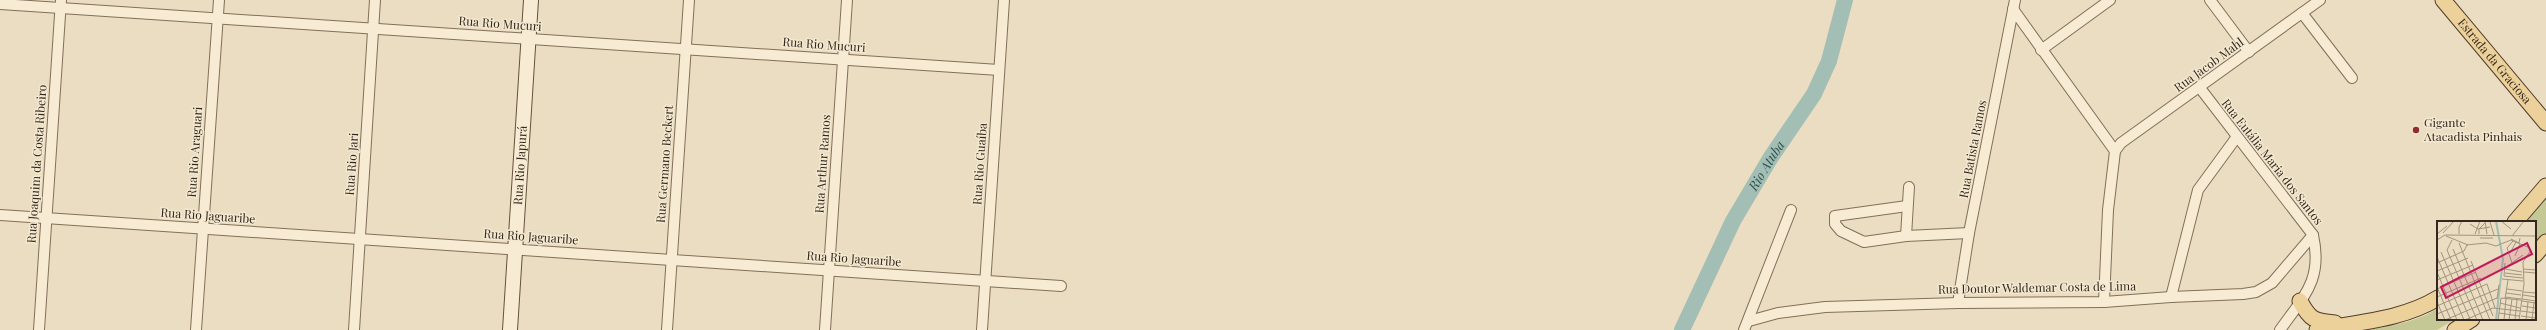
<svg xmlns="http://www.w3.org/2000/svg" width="2546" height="330" font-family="'Playfair Display',serif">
<rect width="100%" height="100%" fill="#ebddc1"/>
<!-- green -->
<g fill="#c4c895">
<path d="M2546,195V234L2537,244L2535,222H2521Z"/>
<path d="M2438,308V319H2455L2437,330H2367C2390,326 2418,322 2438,308Z"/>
</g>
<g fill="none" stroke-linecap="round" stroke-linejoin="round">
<!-- river -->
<path stroke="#a3beb5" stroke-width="16" id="s1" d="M1682,330L1733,221L1771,157L1814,94L1829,61L1845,0"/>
<defs>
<g id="street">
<path d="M2210,0L2249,52"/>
<path d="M0,4L999,70"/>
<path d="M2013,9L2115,151L2108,210L2104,302"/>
<path d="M2302,13L2352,78"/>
<path d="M2041,50L2110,0"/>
<path d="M2200,88L2313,235C2323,280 2304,296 2280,330"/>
<path d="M2115,151L2121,143L2320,0"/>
<path d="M1907,206L1835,216V224L1841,231L1864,242L1906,236L1969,233"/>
<path d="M0,215L1061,286"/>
<path d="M1906,236L1909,187"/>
<path d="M2171,297L2198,190L2236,138"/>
<path d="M1958,303L1969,233L2015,0"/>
<path d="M1749,321L1778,313L1825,307L1958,303L2104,302L2171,297L2243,294L2256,292L2272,283L2313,235"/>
<path d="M39,330L61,0"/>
<path d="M196,330L219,0"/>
<path d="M354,330L375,0"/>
<path d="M667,330L689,0"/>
<path d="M825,330L847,0"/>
<path d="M982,330L1004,0"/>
<path d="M1744,330L1791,210"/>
</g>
<g id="secondary">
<path id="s2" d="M510,330L531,0"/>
</g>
<g id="primary">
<path id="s3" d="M2443,0L2546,123"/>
<path d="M2515,222L2546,186"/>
<path d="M2535,255L2546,242"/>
<path d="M2300,301C2310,320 2314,321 2335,323"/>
<path d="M2317,330C2358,322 2402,320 2438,298"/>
<path d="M2455,330L2472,319"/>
</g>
</defs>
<!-- street casing -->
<use href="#street" stroke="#836f59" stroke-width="12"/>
<!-- secondary casing -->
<use href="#secondary" stroke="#65503d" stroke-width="16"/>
<!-- primary casing -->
<use href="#primary" stroke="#513d2e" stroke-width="17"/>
<!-- street -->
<use href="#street" stroke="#f7ebd3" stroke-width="10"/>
<!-- secondary -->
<use href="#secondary" stroke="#f7ebd3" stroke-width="14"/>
<!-- primary -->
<use href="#primary" stroke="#edd19a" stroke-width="15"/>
</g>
<!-- markers -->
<circle fill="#8f2d30" stroke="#f3e8d0" stroke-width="1.5" cx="2416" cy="130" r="4"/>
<g text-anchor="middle" stroke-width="3" stroke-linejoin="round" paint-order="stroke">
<!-- street labels -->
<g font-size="12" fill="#34271d" stroke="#f3e8d0">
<text transform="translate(500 24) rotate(4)" y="4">Rua Rio Mucuri</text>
<text transform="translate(824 45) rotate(4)" y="4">Rua Rio Mucuri</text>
<text dy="4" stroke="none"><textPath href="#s3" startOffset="80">Estrada da Graciosa</textPath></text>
<text transform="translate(2209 65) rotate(-36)" y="4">Rua Jacob Mahl</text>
<text transform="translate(1973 149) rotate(-79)" y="4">Rua Batista Ramos</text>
<text transform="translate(195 152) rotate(-86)" y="4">Rua Rio Araguari</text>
<text transform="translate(2272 162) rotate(52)" y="4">Rua Eutália Maria dos Santos</text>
<text transform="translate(37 164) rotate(-86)" y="4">Rua Joaquim da Costa Ribeiro</text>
<text transform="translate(352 164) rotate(-86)" y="4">Rua Rio Jari</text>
<text transform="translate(665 164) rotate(-86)" y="4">Rua Germano Beckert</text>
<text transform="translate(823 164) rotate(-86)" y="4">Rua Arthur Ramos</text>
<text transform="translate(980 164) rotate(-86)" y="4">Rua Rio Guaíba</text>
<text dy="4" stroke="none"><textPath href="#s2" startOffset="165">Rua Rio Japurá</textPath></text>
<text transform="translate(208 216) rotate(4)" y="4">Rua Rio Jaguaribe</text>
<text transform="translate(531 237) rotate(4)" y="4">Rua Rio Jaguaribe</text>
<text transform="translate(854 259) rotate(4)" y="4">Rua Rio Jaguaribe</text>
<text transform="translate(2037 288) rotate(-1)" y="4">Rua Doutor Waldemar Costa de Lima</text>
</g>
<!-- poi labels -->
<g font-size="12" fill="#34271d" stroke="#f3e8d0" text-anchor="start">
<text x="2424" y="127">Gigante<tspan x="2424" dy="14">Atacadista Pinhais</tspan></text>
</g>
<!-- water labels -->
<g font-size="13" font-style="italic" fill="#2d534f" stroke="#f3e8d0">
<text dy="5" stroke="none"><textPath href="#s1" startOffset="185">Rio Atuba</textPath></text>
</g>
</g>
<!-- overview -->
<g transform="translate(2437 221)">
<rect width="99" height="99" fill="#ebddc1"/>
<path fill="none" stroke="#a3beb5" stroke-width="2" d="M59,99L66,38L59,0"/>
<path fill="none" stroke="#a2947f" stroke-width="1" d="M48,0L50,13M64,0L74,8M53,1L57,14M33,3L41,8L53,6M6,12L17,0M0,13L10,5M22,13V6L25,0M38,13L43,0M42,13V8L48,2M9,15L31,24M75,15L87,0M43,17H56M74,18L82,22L83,17M0,19L8,14L99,15M15,19L10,29L40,99M22,22L53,99M29,24L49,22L59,25L74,19L93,27M16,28L46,99M4,31L33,98M73,32L79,21M78,35L83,23M0,36L27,99M34,40L56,95M0,42L27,30L30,24M68,42L67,55L86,57M75,42L70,27L76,20M69,46L86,34M68,48L85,51M86,48L99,49M0,50L31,37M0,51L20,99M87,51L99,52M68,52L85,54M65,58L86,60M0,59L36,44M0,66L14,99M0,68L39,51M70,68L85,70M86,71L99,72M69,72L84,74M86,74L99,76M0,76L44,57M68,76L84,78M60,78L62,64M68,78L71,59M85,78L99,80M85,80L99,82M0,81L8,99M63,82L83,87M0,85L50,63L58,87M85,85L99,87M84,90L99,92M62,92L82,95M0,93L61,68M84,95L99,97M8,99L60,77M28,99L56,87L83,90M61,99L64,77L84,79M67,99L69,78M72,99L75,78M78,99L80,79M82,99L87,63L86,41L94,29M89,99L91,81M95,99L97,81"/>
<path fill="#c2185b" fill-opacity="0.15" stroke="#c2185b" stroke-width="2" d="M90,22L95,33L9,77L4,66Z"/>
<rect width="99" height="99" fill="none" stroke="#34271d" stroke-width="2"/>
</g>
</svg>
